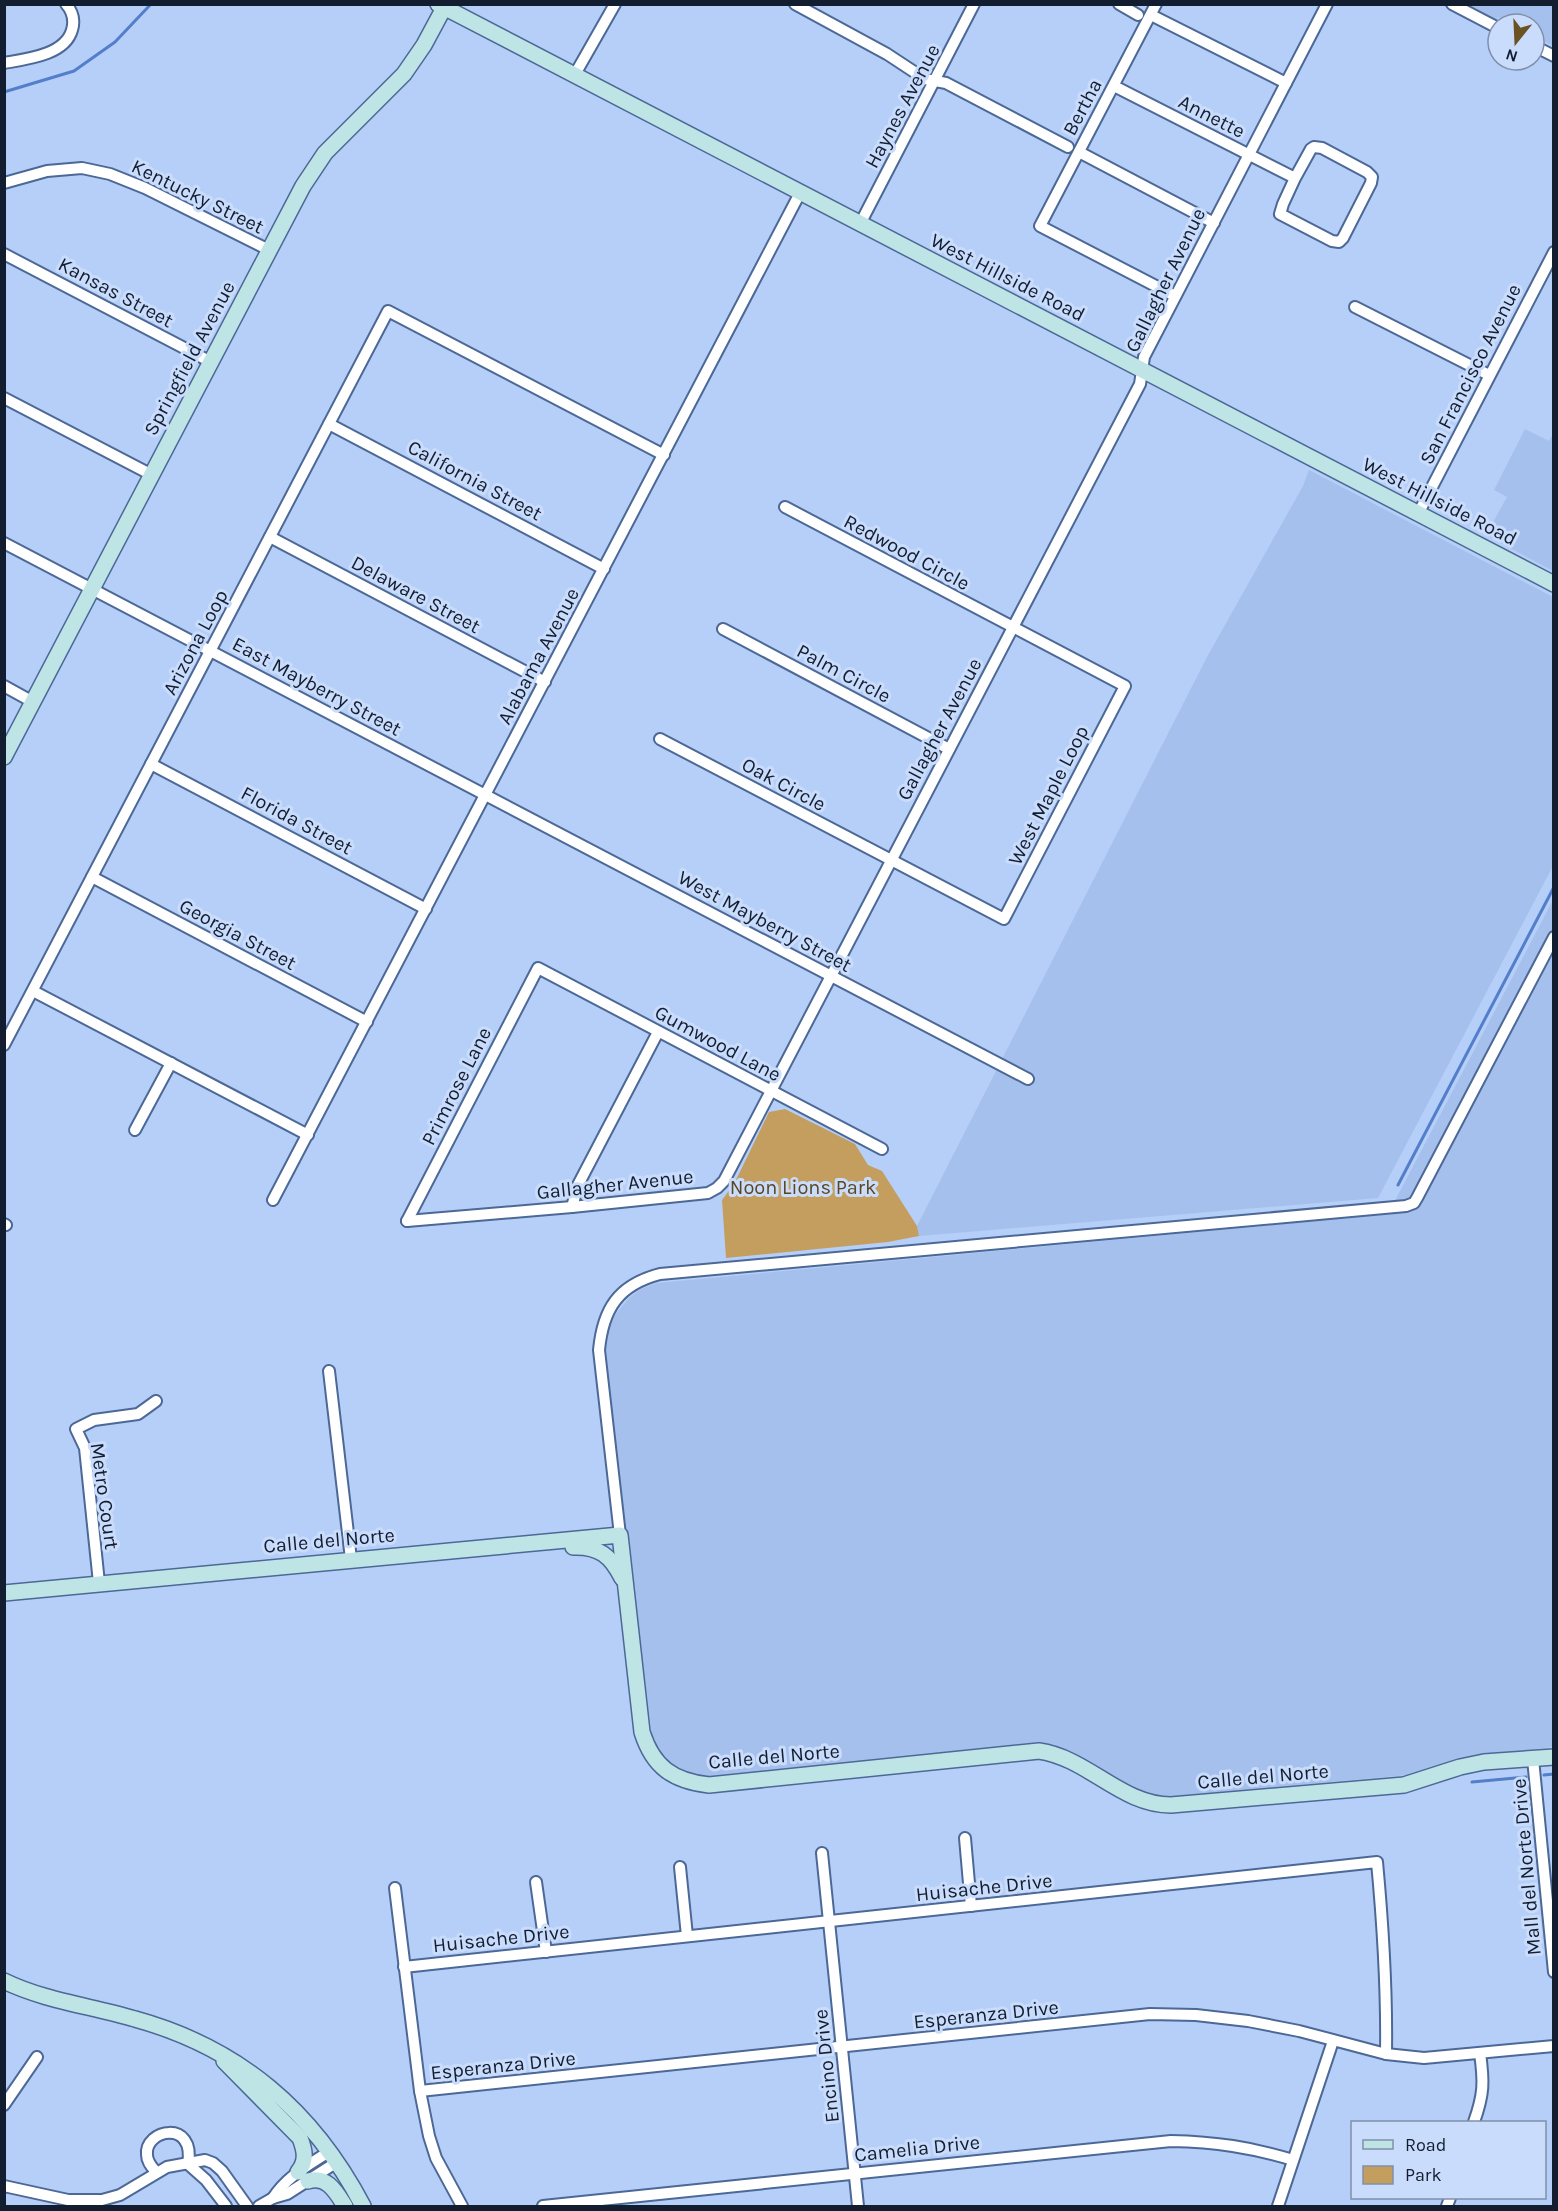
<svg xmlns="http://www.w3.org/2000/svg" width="1558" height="2211" font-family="Karla,sans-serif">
<rect width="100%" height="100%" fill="#b6cff8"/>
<!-- built -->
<g fill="#a5c0ed">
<path d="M1444,5H1553V46L1534,36V24H1511L1498,17L1492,29Z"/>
<path d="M1525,429L1549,441L1553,434V571L1486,535L1507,497L1494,490Z"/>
<path d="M1309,470L1553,597V866L1378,1198L919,1236L917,1226L1207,657L1303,486Z"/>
<path d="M1553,900V1747L1457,1758L1419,1773L1407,1775L1170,1797H1161L1141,1792L1073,1752L1054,1745L1039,1742L715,1777L704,1778L688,1774L669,1765L653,1744L604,1347L606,1331L611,1320L629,1298L641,1289L657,1283L1388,1214Z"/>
</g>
<!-- green -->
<path fill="#c39e5e" d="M785,1109L855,1144L868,1165L882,1171L917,1226L919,1236L888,1242L726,1258L722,1200L734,1184L769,1112Z"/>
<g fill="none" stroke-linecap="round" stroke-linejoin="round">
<!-- stream -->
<g stroke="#527eca" stroke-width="3">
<path d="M4,92L74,71L115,42L151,4"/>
<path d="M1398,1185L1554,887"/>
<path d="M1544,1775L1554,1774"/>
<path d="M1472,1782L1526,1777"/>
</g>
<defs>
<g id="street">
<path d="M795,4L887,54L925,79L946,83L1068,147"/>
<path d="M1119,4L1138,15"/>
<path d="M1156,4L1040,226L1175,296"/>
<path d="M1452,4L1498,28"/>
<path d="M1151,15L1286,83"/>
<path d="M1534,46L1554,56"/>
<path d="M4,63C27,59 65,55 72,30C75,20 73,12 66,4"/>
<path d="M574,76L615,4"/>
<path d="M1114,86L1295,178L1311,149L1314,147L1322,148L1367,172L1372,177L1371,183L1343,238L1339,242L1332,241L1280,214L1283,204L1295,178"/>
<path d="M1079,152L1214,223"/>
<path d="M4,183L47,171L82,168L110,174L145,188L269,250"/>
<path d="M860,224L974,4"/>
<path d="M4,254L211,362"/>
<path d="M1355,307L1489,375"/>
<path d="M4,398L152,475"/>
<path d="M329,424L604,569"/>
<path d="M1418,514L1554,252"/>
<path d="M270,537L545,682"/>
<path d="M4,543L1028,1079"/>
<path d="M723,629L949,749"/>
<path d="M4,686L33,702"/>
<path d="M660,739L1004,919L1125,686L785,507"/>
<path d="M151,764L426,909"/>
<path d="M92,877L367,1022"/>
<path d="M33,991L308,1135"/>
<path d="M4,1045L388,311L664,455"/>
<path d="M135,1130L171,1063"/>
<path d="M273,1200L800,193"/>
<path d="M572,1207L578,1185L658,1032"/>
<path d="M407,1221L572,1207L708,1193L717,1188L724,1181L1140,384L1144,357L1327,4"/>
<path d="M407,1221L538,968L882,1149"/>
<path d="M4,1224L6,1225"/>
<path d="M329,1371L351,1559"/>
<path d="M620,1535L599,1350C603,1309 618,1285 660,1274L1406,1206L1414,1203L1417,1198L1554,937"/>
<path d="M99,1583L85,1448L76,1429L94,1420L138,1414L156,1401"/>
<path d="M1533,1759L1554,1972"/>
<path d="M965,1838L971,1906"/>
<path d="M822,1853L858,2206"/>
<path d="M680,1867L687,1936"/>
<path d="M536,1882L546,1952"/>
<path d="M395,1888L420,2091L429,2136L436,2158L462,2206"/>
<path d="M404,1967L1377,1862C1383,1926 1387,1989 1386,2054"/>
<path d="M420,2091L1150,2014L1196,2015L1248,2021L1299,2031L1386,2054L1424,2058L1554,2046"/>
<path d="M4,2105L37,2057"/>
<path d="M1474,2122C1484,2094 1484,2082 1480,2053"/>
<path d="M188,2164L206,2180L226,2206"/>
<path d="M156,2172C152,2167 147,2162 147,2155C144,2129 196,2119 188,2164"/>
<path d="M4,2186L68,2200H102L120,2195L167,2167L205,2160L213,2163L222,2171L247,2206"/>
<path d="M273,2198C287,2176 309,2165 330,2151"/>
<path d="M259,2206L273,2198L287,2194L337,2162"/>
<path d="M543,2206L1171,2141C1216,2142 1250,2147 1293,2160"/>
<path d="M1278,2206L1333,2041"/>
<path d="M1447,2206L1450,2198"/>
</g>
<g id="secondary">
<path d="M438,4L1554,584"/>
<path d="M4,757L303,186L325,153L404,74L424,45L446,4"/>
<path d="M573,1547C599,1546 611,1556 622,1578"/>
<path d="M4,1593L620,1535L642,1732C653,1767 673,1781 709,1785L1039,1751C1088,1758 1121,1805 1171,1805L1404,1785L1460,1767L1484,1762L1554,1757"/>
<path d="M4,1981C45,2001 92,2006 135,2019C240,2048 313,2111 363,2206"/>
<path d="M224,2061L300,2138C305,2151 307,2161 298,2172"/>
<path d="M308,2181C327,2175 336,2192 345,2206"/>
</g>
</defs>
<!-- street casing -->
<use href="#street" stroke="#4c6896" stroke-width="14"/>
<!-- secondary casing -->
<use href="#secondary" stroke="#4c6896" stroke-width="18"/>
<!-- street -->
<use href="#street" stroke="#fff" stroke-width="10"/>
<!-- secondary -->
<use href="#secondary" stroke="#bfe4e6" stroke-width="15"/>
</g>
<g text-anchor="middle" stroke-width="6" stroke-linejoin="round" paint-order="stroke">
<!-- street labels -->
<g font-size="20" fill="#121d30" stroke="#c9dcfb">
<text transform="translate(902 106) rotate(-62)" y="7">Haynes Avenue</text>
<text transform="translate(1082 107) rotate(-62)" y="7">Bertha</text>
<text transform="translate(1212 116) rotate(27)" y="7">Annette</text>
<text transform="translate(198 196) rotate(26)" y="7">Kentucky Street</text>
<text transform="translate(1008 277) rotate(27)" y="7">West Hillside Road</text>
<text transform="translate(1165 280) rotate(-64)" y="7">Gallagher Avenue</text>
<text transform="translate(116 292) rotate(28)" y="7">Kansas Street</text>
<text transform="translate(189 358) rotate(-62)" y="7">Springfield Avenue</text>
<text transform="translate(1470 374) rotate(-63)" y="7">San Francisco Avenue</text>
<text transform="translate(475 480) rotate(28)" y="7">California Street</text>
<text transform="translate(1440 501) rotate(27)" y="7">West Hillside Road</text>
<text transform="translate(907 552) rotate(28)" y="7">Redwood Circle</text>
<text transform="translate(416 594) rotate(28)" y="7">Delaware Street</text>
<text transform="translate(195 642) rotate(-62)" y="7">Arizona Loop</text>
<text transform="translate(538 656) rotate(-62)" y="7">Alabama Avenue</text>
<text transform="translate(844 673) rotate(28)" y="7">Palm Circle</text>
<text transform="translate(317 686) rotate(28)" y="7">East Mayberry Street</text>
<text transform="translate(939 729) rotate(-62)" y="7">Gallagher Avenue</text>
<text transform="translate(784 784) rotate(28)" y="7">Oak Circle</text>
<text transform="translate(1048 795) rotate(-63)" y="7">West Maple Loop</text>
<text transform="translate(297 820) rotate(28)" y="7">Florida Street</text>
<text transform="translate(765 921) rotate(28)" y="7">West Mayberry Street</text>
<text transform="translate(238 934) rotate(28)" y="7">Georgia Street</text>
<text transform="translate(718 1043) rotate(28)" y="7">Gumwood Lane</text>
<text transform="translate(456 1086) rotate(-63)" y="7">Primrose Lane</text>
<text transform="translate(615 1184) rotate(-6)" y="7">Gallagher Avenue</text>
<text transform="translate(105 1496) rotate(82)" y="7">Metro Court</text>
<text transform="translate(329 1540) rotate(-5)" y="7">Calle del Norte</text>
<text transform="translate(774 1756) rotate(-5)" y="7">Calle del Norte</text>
<text transform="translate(1263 1776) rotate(-5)" y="7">Calle del Norte</text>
<text transform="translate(1526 1867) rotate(-95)" y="7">Mall del Norte Drive</text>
<text transform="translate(984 1887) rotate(-6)" y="7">Huisache Drive</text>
<text transform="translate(501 1938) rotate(-6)" y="7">Huisache Drive</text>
<text transform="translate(986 2014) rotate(-6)" y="7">Esperanza Drive</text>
<text transform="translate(503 2065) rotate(-6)" y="7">Esperanza Drive</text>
<text transform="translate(826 2066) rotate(-96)" y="7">Encino Drive</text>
<text transform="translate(917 2148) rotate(-6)" y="7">Camelia Drive</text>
</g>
<!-- park labels -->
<g font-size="20" fill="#5b461f" stroke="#c9dcfb">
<text x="803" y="1194">Noon Lions Park</text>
</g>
</g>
<!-- border -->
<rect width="1558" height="2211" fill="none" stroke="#121d30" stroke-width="12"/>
<!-- legend -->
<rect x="1351" y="2121" width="195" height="78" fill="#c9dcfb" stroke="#8090aa" stroke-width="1.5"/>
<rect x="1363" y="2140" width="30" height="9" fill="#bfe4e6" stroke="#8090aa" stroke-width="1.5"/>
<text x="1405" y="2151" font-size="18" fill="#121d30">Road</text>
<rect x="1363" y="2166" width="30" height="18" fill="#c39e5e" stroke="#8090aa" stroke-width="1.5"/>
<text x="1405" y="2181" font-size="18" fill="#121d30">Park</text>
<!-- north arrow -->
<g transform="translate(1516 42) rotate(198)"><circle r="28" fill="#c9dcfb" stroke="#8090aa" stroke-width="1.5"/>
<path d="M0-4.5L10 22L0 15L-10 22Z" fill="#6b5223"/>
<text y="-9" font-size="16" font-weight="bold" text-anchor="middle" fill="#121d30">N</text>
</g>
</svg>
